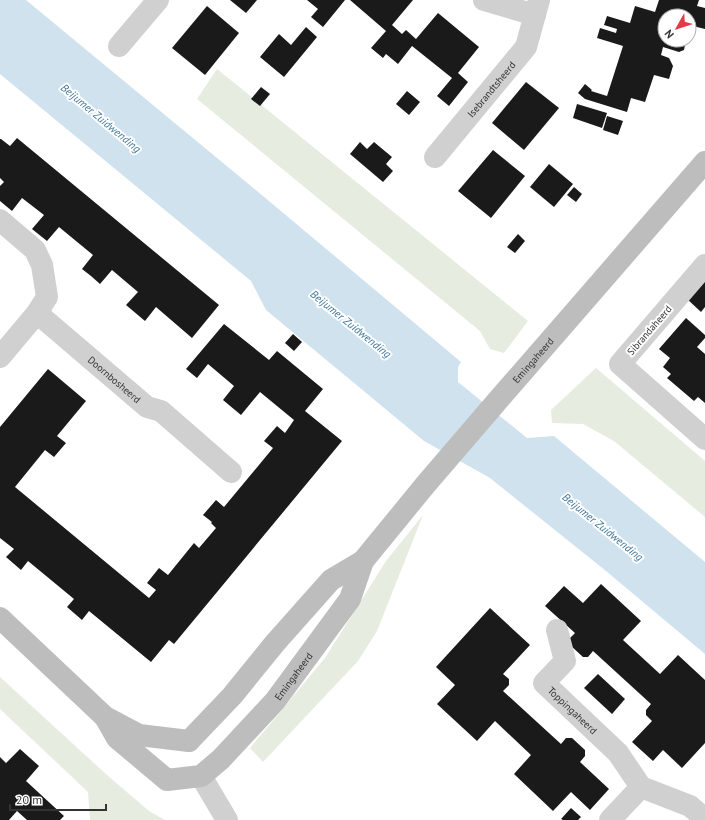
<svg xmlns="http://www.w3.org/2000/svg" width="705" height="820" font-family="'PT Sans',sans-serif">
<rect width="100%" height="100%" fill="#fff"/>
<!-- green -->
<g fill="#e6ecdf">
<path d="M217,69L528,321L504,353L490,349L480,331L197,99Z"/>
<path d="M596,368L705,461V517L614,441L583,424L552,423L551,410Z"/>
<path d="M423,515L377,631L358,661L263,762L250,748L325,658L386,561Z"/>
<path d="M0,677L108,776L149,811L165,820H90L88,792L0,709Z"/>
</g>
<!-- water -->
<path fill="#cfe2ee" d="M0,0H26L263,196L461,362L458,367V382L527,438L554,436L705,562V654L606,571L490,478L424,441L266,310L251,281L0,74Z"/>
<!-- building -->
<g fill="#1a1a1a">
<path d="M230,0H257L246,13Z"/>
<path d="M307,0H345L323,27L311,17L318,9Z"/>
<path d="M350,0H413L392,25L402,34L406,30L416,39L438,13L479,47L458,73L468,82L449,106L437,96L452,78L412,46L398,64L386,54L383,58L371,48L386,31Z"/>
<path d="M659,0H699L697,6L705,8V29L689,25V16H665V40H681L683,41L685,45L684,50L679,52L663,47L661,55L669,58L673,66L669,79L654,75L645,102L631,98L627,112L585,99L578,93L585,84L592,90L591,91L607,96L623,46L597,38L600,28L616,33L617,29L604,25L607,16L630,23L635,6L655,12Z"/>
<path d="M207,6L239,33L205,75L172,48Z"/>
<path d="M306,27L317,37L284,77L260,57L279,34L291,45Z"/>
<path d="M526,82L559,108L524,150L492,123Z"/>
<path d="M261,87L270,94L260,106L251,99Z"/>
<path d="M407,91L420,102L409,115L396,104Z"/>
<path d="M577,104L607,113L602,128L573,118Z"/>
<path d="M607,116L623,121L618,135L603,130Z"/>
<path d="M17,138L219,305L192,338L156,307L145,321L126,305L138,292L112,270L100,284L91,276L82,269L93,255L59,227L47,241L32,229L44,215L22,198L12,211L0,201V186L4,182L0,178V139H1L10,146Z"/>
<path d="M360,142L367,149L374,142L392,157L386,164L393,171L383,182L350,154Z"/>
<path d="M493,150L525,176L491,218L458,191Z"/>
<path d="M549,164L573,184L554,207L530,187Z"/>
<path d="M574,187L582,194L576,202L567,195Z"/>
<path d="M518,234L525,241L515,253L507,247Z"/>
<path d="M705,280V307L701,312L686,298Z"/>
<path d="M686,318L705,335V338L697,347L705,354V403L698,397L694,401L667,378L671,374L663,367L670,358L659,349Z"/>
<path d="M224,324L269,360L277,351L323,389L305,411L342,441L174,644L169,640L151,662L89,611L82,620L67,607L74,599L28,561L21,570L6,557L14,549L0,538V427L48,369L86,401L57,436L66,443L54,457L45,450L15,487L149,598L156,590L147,583L159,568L168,575L194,543L199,548L216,528L211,523L212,522L203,515L216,500L224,507L273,448L264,441L277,426L285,433L294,420L260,392L241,415L223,400L234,386L208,364L197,378L186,369Z"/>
<path d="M293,334L302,342L294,351L285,343Z"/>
<path d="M601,584L641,621L623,640L660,674L678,655L705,680V743L682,768L663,750L653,761L632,742L652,721L646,715V710L651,704L593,651L588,657H583L570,645L569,639L575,633L545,606L564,586L583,603Z"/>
<path d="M490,608L530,645L503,674L509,679V685L503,691L561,744L566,738H572L585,750V756L580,762L609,789L590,810L571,792L553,811L514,774L531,755L495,721L477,741L437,704L455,685L436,667Z"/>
<path d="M598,674L625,699L612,714L584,688Z"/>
<path d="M20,749L39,766L26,781L64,816L60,820H27L17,811L9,820H0V757L6,763Z"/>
<path d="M571,808L581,817L578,820H563L561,819Z"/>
</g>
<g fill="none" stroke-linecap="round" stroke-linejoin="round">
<!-- street -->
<g stroke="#d0d0d0" stroke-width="22">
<path d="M484,0L535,15"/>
<path d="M119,46L158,0"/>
<path id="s1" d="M435,157L526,47L539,0"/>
<path id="s2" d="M0,220L35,250L42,265L47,297L37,313L147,407L161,411L231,472"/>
<path d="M705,265L620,364L705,439"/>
<path d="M0,357L37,313"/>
<path id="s3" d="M557,630L565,661L544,683L618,753L641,787L690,806L705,819"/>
<path d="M201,776L227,820"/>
<path d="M610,820L641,787"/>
</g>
<!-- secondary -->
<g stroke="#bdbdbd" stroke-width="22">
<path d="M0,618L105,717L139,735L189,741"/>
<path id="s4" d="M105,717L117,738L167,780L201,776L221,759L275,701L350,599L363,561L426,484L499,399L705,162"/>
<path d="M189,741L232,696L275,643L331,580L363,561"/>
</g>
</g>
<g text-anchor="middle" stroke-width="4" stroke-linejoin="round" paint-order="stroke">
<!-- street labels -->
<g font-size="10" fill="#333" stroke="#fff">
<text dy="4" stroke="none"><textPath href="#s1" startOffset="88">Isebrandtsheerd</textPath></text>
<text transform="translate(649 330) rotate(-49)" y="4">Sibrandaheerd</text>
<text dy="4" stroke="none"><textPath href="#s4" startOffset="659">Emingaheerd</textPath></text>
<text dy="4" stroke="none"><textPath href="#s2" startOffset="216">Doornbosheerd</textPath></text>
<text dy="4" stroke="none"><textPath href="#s4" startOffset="260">Emingaheerd</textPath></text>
<text dy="4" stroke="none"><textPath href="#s3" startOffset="102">Toppingaheerd</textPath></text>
</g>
<!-- water labels -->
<g font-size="11" font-style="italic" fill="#3f7597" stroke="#fff">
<text transform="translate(101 118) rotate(40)" y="4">Beijumer Zuidwending</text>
<text transform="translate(351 324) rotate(39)" y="4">Beijumer Zuidwending</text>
<text transform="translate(603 527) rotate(39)" y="4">Beijumer Zuidwending</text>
</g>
</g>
<!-- north arrow -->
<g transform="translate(677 28) rotate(231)"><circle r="19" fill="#ffffff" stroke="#adadad"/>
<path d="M0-3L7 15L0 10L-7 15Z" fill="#e63946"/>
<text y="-6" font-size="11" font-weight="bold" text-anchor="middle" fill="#333333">N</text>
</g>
<!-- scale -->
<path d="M10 804v6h96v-6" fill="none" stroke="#333333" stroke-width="2"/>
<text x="16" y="804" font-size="12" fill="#333333" stroke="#ffffff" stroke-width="3" paint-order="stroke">20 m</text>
</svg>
